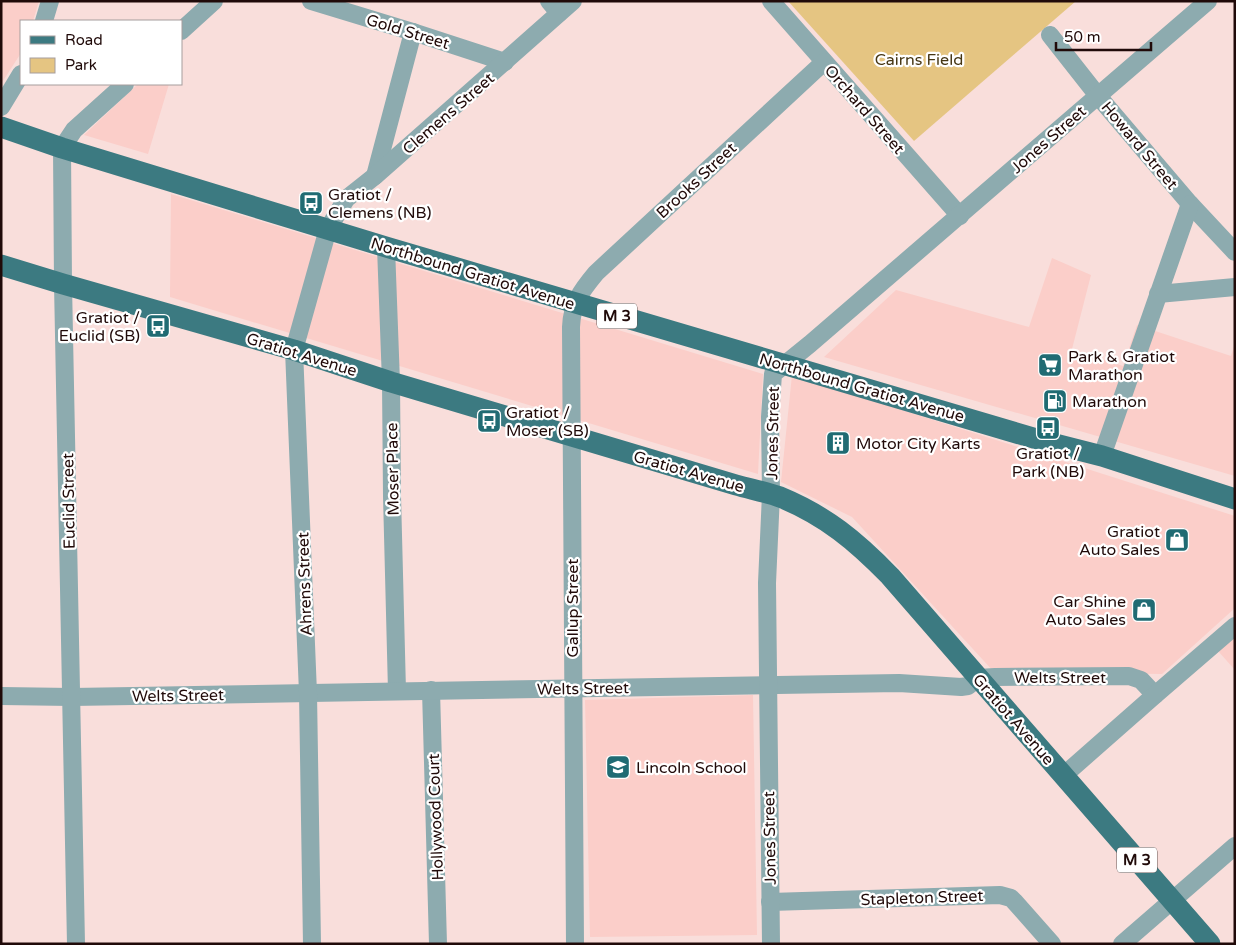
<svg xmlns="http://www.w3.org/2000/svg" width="1236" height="945" font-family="'Varela Round',sans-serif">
<rect width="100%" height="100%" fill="#f9dedb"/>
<!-- built -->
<g fill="#fbcec9">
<path d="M1,1H39L33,21H21V53L1,84Z"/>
<path d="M138,84H169L148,154L84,135Z"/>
<path d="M171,194L763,374L758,474L170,297Z"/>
<path d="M1052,258L1091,275L1072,349L1123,366L1137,325L1231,356L1235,343V476L824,357L896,290L1029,327Z"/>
<path d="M792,375L1235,516V608L1162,674L994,672L852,517L781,482Z"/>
<path d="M1235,637V670L1218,651Z"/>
<path d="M753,695L757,935L590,937L585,700Z"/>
</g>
<!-- green -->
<path fill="#e5c582" d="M788,1H1076L914,141Z"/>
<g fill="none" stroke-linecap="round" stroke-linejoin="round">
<!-- minor -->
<g stroke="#8dabaf" stroke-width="18">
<path d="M311,1L413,32L505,62"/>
<path d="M549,1L559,13"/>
<path d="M771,1L960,216"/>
<path d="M44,21L50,1"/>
<path d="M181,31L214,1"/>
<path d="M1050,35L1098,96L1190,204L1235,252"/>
<path d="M1,107L21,74"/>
<path d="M375,176L413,32"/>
<path d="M386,247L391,382L392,496L397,691"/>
<path d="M1158,294L1235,287"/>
<path d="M1102,456L1190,204"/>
<path d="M431,690L438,944"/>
<path d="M1,696L72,697L899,683L961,687L968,686L978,678L995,677L1129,676L1141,680L1155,695"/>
<path d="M1063,776L1155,695L1235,626"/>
<path d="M770,902L1000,895L1011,898L1014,901L1052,944"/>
<path d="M76,944L63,284L62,148L74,130L125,84"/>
<path d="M312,944L308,693L294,350L328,229L346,199L375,176L573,1"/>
<path d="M575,944L571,327C572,303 581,291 596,273L824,62"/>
<path d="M771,944L767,583L771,494L770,417L773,374L810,344L1208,1"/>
<path d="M1122,944L1235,846"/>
</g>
<!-- major -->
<g stroke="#3c7a81" stroke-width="21">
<path d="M1,127L62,148L386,247L1047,442L1102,456L1235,499"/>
<path d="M1,265L63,284L294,350L391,382L736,485C750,489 766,492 780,497C826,516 856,541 890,576L1210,944"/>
</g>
</g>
<!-- icons -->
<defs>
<symbol id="bus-square" viewBox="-11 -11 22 22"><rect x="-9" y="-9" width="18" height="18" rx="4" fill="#206b73" stroke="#fff"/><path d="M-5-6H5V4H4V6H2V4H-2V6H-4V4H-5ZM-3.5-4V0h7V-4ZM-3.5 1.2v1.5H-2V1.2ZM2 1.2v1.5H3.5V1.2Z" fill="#fff"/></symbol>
<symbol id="supermarket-square" viewBox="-11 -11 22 22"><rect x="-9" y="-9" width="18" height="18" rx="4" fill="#206b73" stroke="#fff"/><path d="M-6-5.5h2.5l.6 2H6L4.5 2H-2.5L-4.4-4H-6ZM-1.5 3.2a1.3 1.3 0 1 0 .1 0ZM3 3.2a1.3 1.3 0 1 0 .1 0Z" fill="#fff"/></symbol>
<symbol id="fuel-square" viewBox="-11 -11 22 22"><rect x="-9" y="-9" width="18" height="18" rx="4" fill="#206b73" stroke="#fff"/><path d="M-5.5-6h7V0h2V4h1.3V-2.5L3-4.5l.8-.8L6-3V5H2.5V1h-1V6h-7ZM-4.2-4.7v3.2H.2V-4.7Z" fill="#fff"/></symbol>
<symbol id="building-square" viewBox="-11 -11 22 22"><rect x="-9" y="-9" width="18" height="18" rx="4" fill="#206b73" stroke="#fff"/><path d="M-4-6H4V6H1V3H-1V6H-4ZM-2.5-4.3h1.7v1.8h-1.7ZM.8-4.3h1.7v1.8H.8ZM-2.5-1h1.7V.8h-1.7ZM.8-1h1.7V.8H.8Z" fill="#fff"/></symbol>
<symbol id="shop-square" viewBox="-11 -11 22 22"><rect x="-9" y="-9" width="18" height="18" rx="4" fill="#206b73" stroke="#fff"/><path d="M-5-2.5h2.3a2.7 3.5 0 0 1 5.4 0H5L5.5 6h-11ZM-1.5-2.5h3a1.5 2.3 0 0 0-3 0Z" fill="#fff"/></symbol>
<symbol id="school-square" viewBox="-11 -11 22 22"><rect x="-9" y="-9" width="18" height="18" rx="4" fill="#206b73" stroke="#fff"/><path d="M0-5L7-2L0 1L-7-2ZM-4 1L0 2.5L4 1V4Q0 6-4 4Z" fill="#fff"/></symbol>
</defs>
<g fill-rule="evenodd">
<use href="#bus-square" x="297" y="189" width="28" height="28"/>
<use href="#bus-square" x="144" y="312" width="28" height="28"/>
<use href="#supermarket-square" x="1036" y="351" width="28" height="28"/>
<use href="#fuel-square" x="1041" y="387" width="28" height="28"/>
<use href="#bus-square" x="475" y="407" width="28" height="28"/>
<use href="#bus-square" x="1034" y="414" width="28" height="28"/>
<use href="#building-square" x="824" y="429" width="28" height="28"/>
<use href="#shop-square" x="1163" y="526" width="28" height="28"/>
<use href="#shop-square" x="1130" y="596" width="28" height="28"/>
<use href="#school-square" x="604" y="753" width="28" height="28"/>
</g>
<g text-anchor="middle" stroke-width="4.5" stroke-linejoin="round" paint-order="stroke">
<!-- shield labels -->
<g fill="#fff" stroke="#635453" stroke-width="1">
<rect x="597" y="303.5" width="40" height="25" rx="4"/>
<rect x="1117" y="847.5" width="40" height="25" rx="4"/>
</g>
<g font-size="15" font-weight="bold" fill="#200a09">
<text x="617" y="321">M 3</text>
<text x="1137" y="865">M 3</text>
</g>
<!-- street labels -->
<g font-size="16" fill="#200a09" stroke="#fff">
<text transform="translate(408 31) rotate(17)" y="6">Gold Street</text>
<text transform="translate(865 109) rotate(49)" y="6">Orchard Street</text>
<text transform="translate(448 113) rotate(-41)" y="6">Clemens Street</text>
<text transform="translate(1048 139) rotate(-41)" y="6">Jones Street</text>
<text transform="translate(1140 145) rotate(50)" y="6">Howard Street</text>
<text transform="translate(696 180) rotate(-43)" y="6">Brooks Street</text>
<text transform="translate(473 273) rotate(17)" y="6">Northbound Gratiot Avenue</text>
<text transform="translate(302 354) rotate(17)" y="6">Gratiot Avenue</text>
<text transform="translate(862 387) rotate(16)" y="6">Northbound Gratiot Avenue</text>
<text transform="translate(772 433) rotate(-89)" y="6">Jones Street</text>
<text transform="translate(392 469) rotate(-91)" y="6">Moser Place</text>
<text transform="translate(689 471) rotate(16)" y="6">Gratiot Avenue</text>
<text transform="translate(68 501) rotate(-91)" y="6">Euclid Street</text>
<text transform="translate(304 584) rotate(-92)" y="6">Ahrens Street</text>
<text transform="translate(572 608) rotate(-90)" y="6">Gallup Street</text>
<text x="1060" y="683">Welts Street</text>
<text transform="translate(583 688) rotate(-1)" y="6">Welts Street</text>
<text transform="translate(178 695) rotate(-1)" y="6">Welts Street</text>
<text transform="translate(1014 719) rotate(49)" y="6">Gratiot Avenue</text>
<text transform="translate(435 817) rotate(-92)" y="6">Hollywood Court</text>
<text transform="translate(769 838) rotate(-91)" y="6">Jones Street</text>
<text transform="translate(922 897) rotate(-2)" y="6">Stapleton Street</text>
</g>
<!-- park labels -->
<g font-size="16" fill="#463613" stroke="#fff">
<text x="919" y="65">Cairns Field</text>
</g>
<!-- poi labels -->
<g font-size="16" fill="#200a09" stroke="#fff" text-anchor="start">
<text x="328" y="200">Gratiot /<tspan x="328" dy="18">Clemens (NB)</tspan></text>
<text x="140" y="323" text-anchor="end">Gratiot /<tspan x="140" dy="18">Euclid (SB)</tspan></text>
<text x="1068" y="362">Park &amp; Gratiot<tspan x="1068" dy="18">Marathon</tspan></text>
<text x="1072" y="407">Marathon</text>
<text x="506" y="418">Gratiot /<tspan x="506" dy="18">Moser (SB)</tspan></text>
<text x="856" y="449">Motor City Karts</text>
<text x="1048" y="459" text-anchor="middle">Gratiot /<tspan x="1048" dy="18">Park (NB)</tspan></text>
<text x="1160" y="537" text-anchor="end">Gratiot<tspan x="1160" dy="18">Auto Sales</tspan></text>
<text x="1126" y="607" text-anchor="end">Car Shine<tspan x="1126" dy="18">Auto Sales</tspan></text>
<text x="636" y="773">Lincoln School</text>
</g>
</g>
<!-- border -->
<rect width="1236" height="945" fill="none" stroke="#200a09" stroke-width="5"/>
<!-- legend -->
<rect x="20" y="20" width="162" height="65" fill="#ffffff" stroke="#a69d9d"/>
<rect x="30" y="36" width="25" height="8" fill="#3c7a81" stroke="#a69d9d"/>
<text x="65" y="45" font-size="15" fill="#200a09">Road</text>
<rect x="30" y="58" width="25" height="15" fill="#e5c582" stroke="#a69d9d"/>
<text x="65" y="70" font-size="15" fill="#200a09">Park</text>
<!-- scale -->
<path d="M1056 42v8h95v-8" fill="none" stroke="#200a09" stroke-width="2.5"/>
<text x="1064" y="42" font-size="15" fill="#200a09" stroke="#ffffff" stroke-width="4" paint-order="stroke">50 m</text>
</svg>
